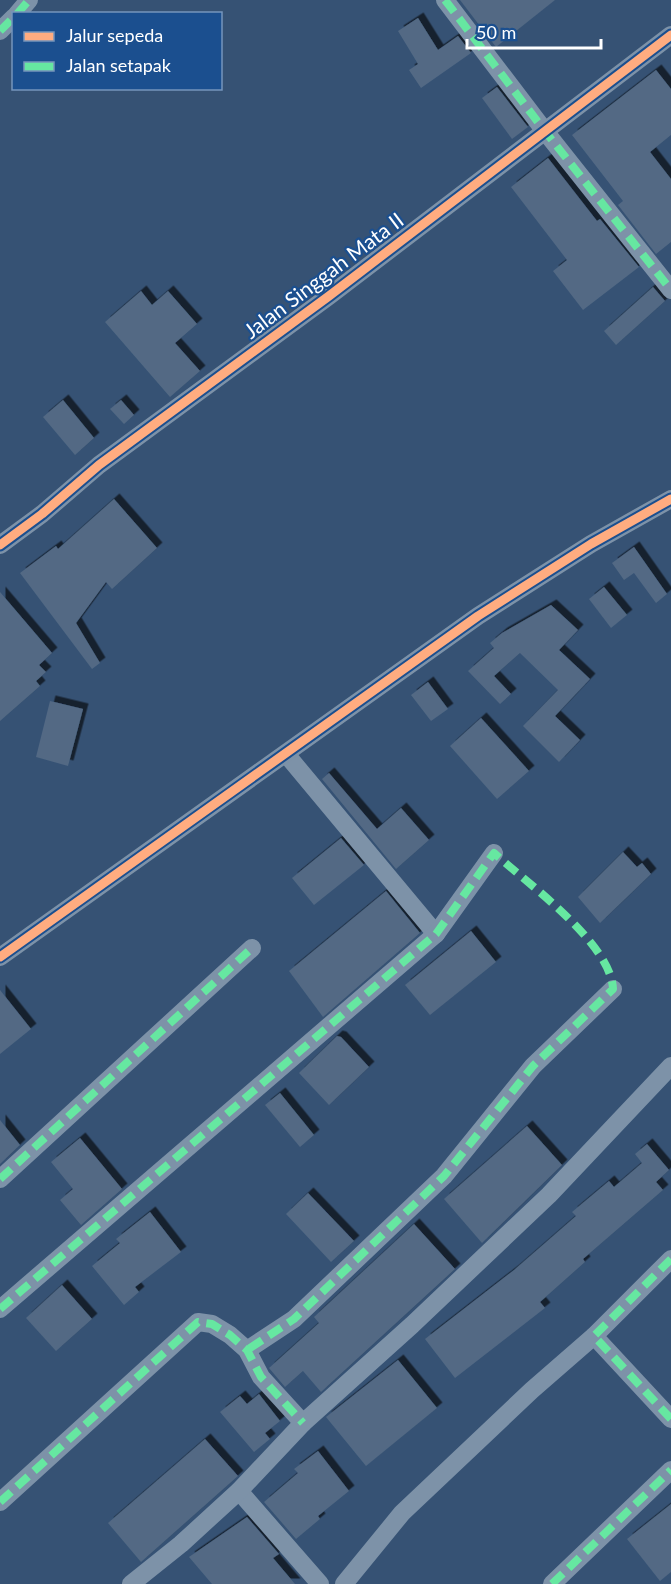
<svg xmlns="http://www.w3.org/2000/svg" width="671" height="1584" font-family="Lato,sans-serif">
<defs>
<filter id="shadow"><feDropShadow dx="5.5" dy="-5.5" stdDeviation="0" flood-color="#0009"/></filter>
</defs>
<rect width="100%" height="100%" fill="#365274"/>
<!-- building -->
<g fill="#526984" filter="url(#shadow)">
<path d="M460,0H555L496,47Z"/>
<path d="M418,18L438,50L458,36L471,53L421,88L409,70L418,64L398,31Z"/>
<path d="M656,70L671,89V135L650,152L671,179V242L656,254L618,205L623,201L572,135Z"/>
<path d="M497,87L528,127L512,139L482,98Z"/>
<path d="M548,158L597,221L600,219L639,267L583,310L553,271L567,260L511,187Z"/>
<path d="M653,287L665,301L616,345L604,331Z"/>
<path d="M141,291L152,305L168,291L197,324L175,343L200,371L170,397L105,322Z"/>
<path d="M63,400L94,438L75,455L43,417Z"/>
<path d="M121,400L134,415L124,424L110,409Z"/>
<path d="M114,499L157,548L112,589L106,582L76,623L100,663L92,669L20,573L56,546L58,549Z"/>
<path d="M634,547L667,594L656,603L634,573L624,580L612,563Z"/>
<path d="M604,587L627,615L611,628L589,599Z"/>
<path d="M0,592L52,653L39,665L46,672L36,681L40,686L0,721Z"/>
<path d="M551,605L578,630L559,650L590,679L555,716L580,740L559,762L523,726L558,690L520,653L494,676L511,694L500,704L468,671L494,648L490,643L502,633Z"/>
<path d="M428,682L448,709L431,721L411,695Z"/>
<path d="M50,701L83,709L68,766L36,757Z"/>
<path d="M481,718L529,771L497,799L450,746Z"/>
<path d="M329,773L377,829L401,808L429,840L396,869L322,779Z"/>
<path d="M341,838L364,865L314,905L292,878Z"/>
<path d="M623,852L637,867L642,863L651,874L600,923L578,897Z"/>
<path d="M386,891L420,933L323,1017L289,971Z"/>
<path d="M471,931L496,962L430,1015L405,985Z"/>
<path d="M0,990L31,1029L0,1054Z"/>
<path d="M337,1036L341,1037L369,1067L329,1105L299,1073Z"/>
<path d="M280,1093L314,1135L300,1147L265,1105Z"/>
<path d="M0,1120L20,1145L0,1164Z"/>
<path d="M527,1126L562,1165L482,1243L444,1199Z"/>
<path d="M80,1138L122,1189L81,1225L60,1200L73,1189L51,1162Z"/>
<path d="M647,1144L669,1170L656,1182L663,1190L583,1259L585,1262L540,1302L545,1308L455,1378L425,1339L514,1270L576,1216L572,1212L609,1181L614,1187L642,1163L635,1154Z"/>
<path d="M308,1193L354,1241L331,1262L286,1214Z"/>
<path d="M150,1212L181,1252L135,1287L139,1292L124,1305L92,1266L120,1243L116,1239Z"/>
<path d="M414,1224L455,1269L321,1392L303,1371L285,1387L269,1368L319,1323L314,1317Z"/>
<path d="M62,1285L92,1319L56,1351L26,1318Z"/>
<path d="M398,1360L437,1408L366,1466L326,1417Z"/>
<path d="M259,1394L280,1421L265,1433L270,1439L254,1452L220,1412L240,1396L247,1404Z"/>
<path d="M205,1439L238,1476L141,1562L108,1523Z"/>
<path d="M318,1451L349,1491L318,1516L320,1519L296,1539L264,1502L298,1473L294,1469Z"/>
<path d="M671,1504V1572L660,1581L627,1539Z"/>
<path d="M247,1517L279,1554L273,1558L295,1584H212L189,1557Z"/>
</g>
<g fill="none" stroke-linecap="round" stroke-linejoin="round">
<!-- street -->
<g stroke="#7d92a8" stroke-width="18">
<path d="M445,0L544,130L671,290"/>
<path d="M17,14L29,0"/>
<path d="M0,31L14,17"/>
<path d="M0,545L42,514L99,465L329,296L671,35"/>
<path d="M286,754L436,934"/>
<path d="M0,957L478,616L591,544L671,499"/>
<path d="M0,1179L252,948"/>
<path d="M671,1259L594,1336L671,1419"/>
<path d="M0,1309L436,934L494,853"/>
<path d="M247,1350L294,1319L444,1176L533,1066L613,989"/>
<path d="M239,1491L320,1584"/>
<path d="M0,1502L198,1322L212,1324L230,1335L247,1350L261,1377L303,1423"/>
<path d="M131,1584L181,1544L239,1491L303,1423L412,1325L549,1195L671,1066"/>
<path d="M344,1584L402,1513L532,1390L594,1336"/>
<path d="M552,1584L671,1470"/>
</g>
<!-- quiet -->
<g stroke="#66e7a1" stroke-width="8" stroke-dasharray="15 8" stroke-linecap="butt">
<path d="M445,0L544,130L671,290"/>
<path d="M17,14L29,0"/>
<path d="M0,31L14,17"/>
<path d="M0,1179L252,948"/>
<path d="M671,1259L594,1336L671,1419"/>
<path d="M0,1309L436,934L494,853C527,883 611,943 613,989L533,1066L444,1176L294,1319L247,1350"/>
<path d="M0,1502L198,1322L212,1324L230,1335L247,1350L261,1377L303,1423"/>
<path d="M552,1584L671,1470"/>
</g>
<defs>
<g id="cycleway">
<path d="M0,545L42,514L99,465L329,296L671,35"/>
<path d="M0,957L478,616L591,544L671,499"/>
</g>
</defs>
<!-- cycleway casing -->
<use href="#cycleway" stroke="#1b4f8f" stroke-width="13"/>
<!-- cycleway -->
<use href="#cycleway" stroke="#ffac80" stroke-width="9"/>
</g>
<g text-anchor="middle" stroke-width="4.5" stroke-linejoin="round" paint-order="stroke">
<!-- street labels -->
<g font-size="21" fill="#fff" stroke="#1b4f8f">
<text transform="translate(324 276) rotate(-37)" y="7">Jalan Singgah Mata II</text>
</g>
</g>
<!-- legend -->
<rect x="12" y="12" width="210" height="78" fill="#1b4f8f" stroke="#7695bc" stroke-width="1.5"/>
<rect x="24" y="32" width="30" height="9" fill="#ffac80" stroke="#7695bc" stroke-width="1.5"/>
<text x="66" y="42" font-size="18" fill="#ffffff">Jalur sepeda</text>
<rect x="24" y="62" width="30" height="9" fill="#66e7a1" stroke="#7695bc" stroke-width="1.5"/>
<text x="66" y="72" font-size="18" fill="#ffffff">Jalan setapak</text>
<!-- scale -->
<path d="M467 39v9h134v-9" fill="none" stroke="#ffffff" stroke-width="3"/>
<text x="476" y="39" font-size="18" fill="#ffffff" stroke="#1b4f8f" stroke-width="4.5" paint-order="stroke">50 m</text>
</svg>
